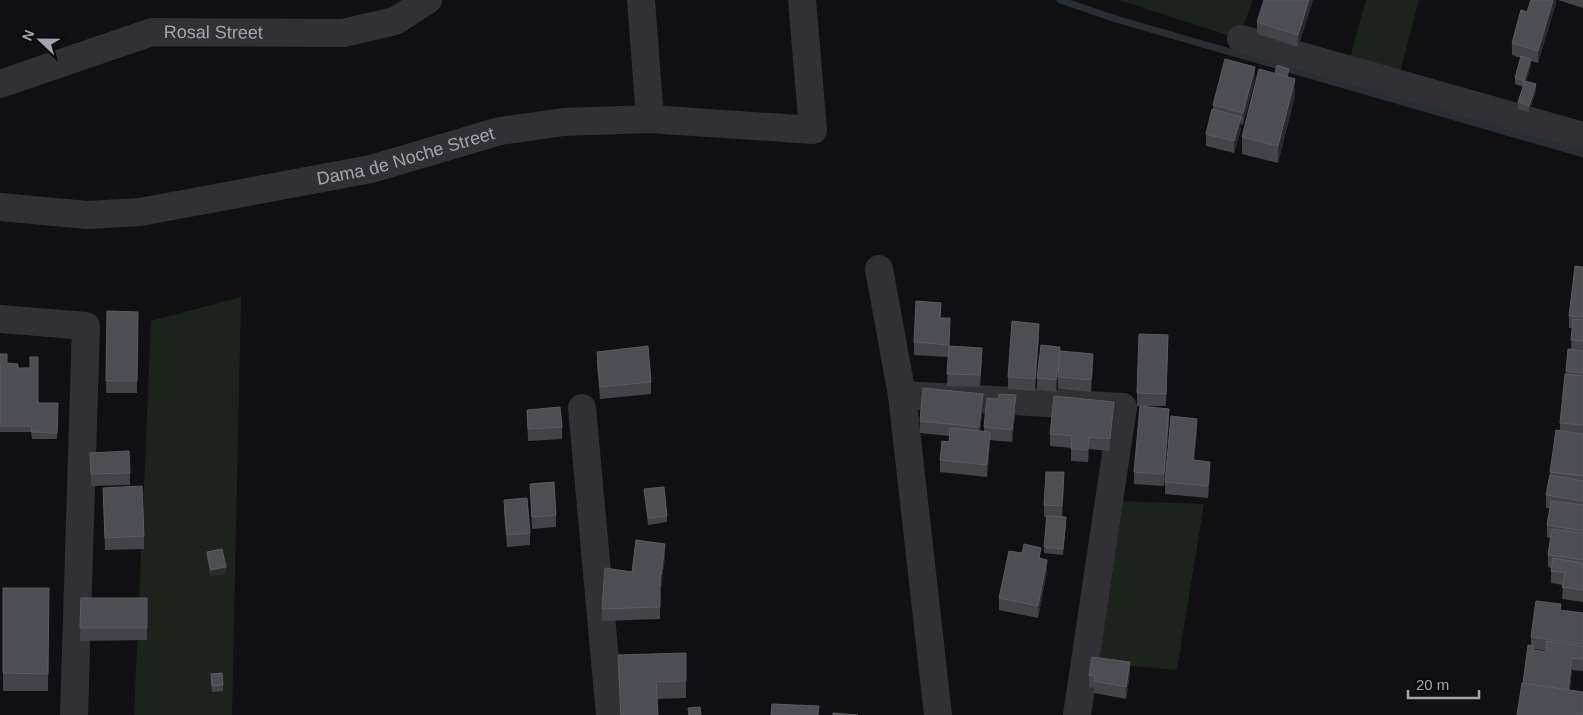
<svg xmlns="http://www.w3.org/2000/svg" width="1583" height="715" font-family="Arial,sans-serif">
<rect width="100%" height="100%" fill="#100f11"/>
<!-- green -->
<g fill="#1c231d">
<path d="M1119,0H1253L1244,24L1233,37Z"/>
<path d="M1366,0H1419L1400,72L1350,58Z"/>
<path d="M241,297L232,715H134L151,321Z"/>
<path d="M1119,501L1204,504L1177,670L1092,663Z"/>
</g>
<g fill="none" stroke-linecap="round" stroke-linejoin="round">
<!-- stream -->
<path stroke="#292e35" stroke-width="7" d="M1060,0L1116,19L1583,154"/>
<!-- minor -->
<g stroke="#313135" stroke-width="28">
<path d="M641,0L650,119"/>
<path d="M1241,39L1583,136"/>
<path id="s1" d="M0,84L152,32L343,33L395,21L428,0"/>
<path id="s2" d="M0,207L87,215L140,212L371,169L500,131L564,122L650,119L813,130L802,0"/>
<path d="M879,269L902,395L938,715"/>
<path d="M0,319L86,326L74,715"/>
<path d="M902,395L1123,407L1077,715"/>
<path d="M582,408L610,715"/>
</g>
</g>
<!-- wall -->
<g fill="#434349" fill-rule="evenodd">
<path d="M1313,0L1298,47L1257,34V22Z"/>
<path d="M1556,0V3L1538,63L1531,61V65L1526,81L1536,91L1529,112L1518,109V102L1523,87L1515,84V78L1521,58L1512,55V43L1527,12Z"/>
<path d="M1558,0H1583V8Z"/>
<path d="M1289,75L1288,77L1295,96L1278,163L1242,154V137Z"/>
<path d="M1255,79L1243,125L1241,124V129L1234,153L1206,146V134L1213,110V105Z"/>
<path d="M1583,267V602L1562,599L1563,585L1551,583V568L1548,567V555L1550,538L1547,537V525L1550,508H1546V495L1550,472L1560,430V423L1566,371L1571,350L1572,328H1569V316Z"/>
<path d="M107,311L138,312L137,393H106Z"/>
<path d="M950,330L949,346L982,360L980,387L947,386L948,357L914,355V342Z"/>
<path d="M1039,336L1035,391L1008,389V377Z"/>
<path d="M1168,347L1166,406H1137V393Z"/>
<path d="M597,352L651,382V394L600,399L597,364Z"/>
<path d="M0,354L7,363L18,368L38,403H58L57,439H32L31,432H0Z"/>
<path d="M1060,359L1056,392L1037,390V378Z"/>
<path d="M1093,366L1091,392L1058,389V377Z"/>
<path d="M983,406L980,431H984V427L1016,407L1012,442L990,440L987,477L940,472V460L949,442V436L920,433V421Z"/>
<path d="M527,410L562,427V439L528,441Z"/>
<path d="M1114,414L1110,451L1089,449L1088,462L1071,461V448L1050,446V434Z"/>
<path d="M1169,421L1164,486L1134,484V472Z"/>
<path d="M1197,431L1194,460L1210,474L1208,498L1165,494V482Z"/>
<path d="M90,453L130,473V485L91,486Z"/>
<path d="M530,484L556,515V527L532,529Z"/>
<path d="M1064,484L1062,517L1066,524L1063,555L1044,553L1046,517H1044V505Z"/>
<path d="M103,488L144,536V549L105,550Z"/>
<path d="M644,489L667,516V522L648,525Z"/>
<path d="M504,500L530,533V545L507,547L504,512Z"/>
<path d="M207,552L226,573L211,576L207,558Z"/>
<path d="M665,556L661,587H660V619L602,621V609L632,572Z"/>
<path d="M1041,559L1047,572L1038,618L999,610V598Z"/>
<path d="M3,588H49L48,691H3Z"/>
<path d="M81,598H147V640L80,641Z"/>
<path d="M1561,611L1583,613V671L1572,670L1570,690L1523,684L1531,645V637ZM1534,649L1546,651V652L1534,650Z"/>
<path d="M618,655L686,681V698L657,699L658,715H620Z"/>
<path d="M211,674L223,685V691L212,692Z"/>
<path d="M1130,674L1126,699L1094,693V688L1089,687V675Z"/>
</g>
<!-- shaded-wall -->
<g fill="#2a2a2e">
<path d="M1309,0H1313L1298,47V35Z"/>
<path d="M1553,0H1556V3L1538,63V51Z"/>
<path d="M1531,59V65L1524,87V81Z"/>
<path d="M1255,67V79L1243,125V113Z"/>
<path d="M1295,79V96L1278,163V146Z"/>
<path d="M1536,84V91L1529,112V106Z"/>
<path d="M1241,117V129L1234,153V141Z"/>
<path d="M1039,324V336L1035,391V379Z"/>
<path d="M1060,347V359L1056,392V380Z"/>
<path d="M1093,354V366L1091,392V380Z"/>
<path d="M983,394V406L979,439V427Z"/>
<path d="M1016,395V407L1012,442V430Z"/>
<path d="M1114,402V414L1110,451V439Z"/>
<path d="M1169,409V421L1164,486V474Z"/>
<path d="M1197,419V431L1193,472V460Z"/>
<path d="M990,432V444L987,477V465Z"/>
<path d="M1089,437V449L1088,462V450Z"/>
<path d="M1210,462V474L1208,498V486Z"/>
<path d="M1064,472V484L1062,518V506Z"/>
<path d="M665,544V556L661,587V575Z"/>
<path d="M1047,560V572L1038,618V606Z"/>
<path d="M226,567V573L211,576V570Z"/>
<path d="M1572,658V670L1568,706V694Z"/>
<path d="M1130,662V674L1126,699V687Z"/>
</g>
<!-- building -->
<g fill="#4d4e54" stroke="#5b5b62">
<path d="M1264,0H1309L1298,35L1257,22Z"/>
<path d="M1531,0H1553L1538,51L1512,43L1521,10L1527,12Z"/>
<path d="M1521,56L1531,59L1524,81L1515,78Z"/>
<path d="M1225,59L1255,67L1243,113L1213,105Z"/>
<path d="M1277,65L1289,69L1287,77L1275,74Z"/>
<path d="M1259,69L1295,79L1278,146L1242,137Z"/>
<path d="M1525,81L1536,84L1529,106L1518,102Z"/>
<path d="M1212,109L1241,117L1234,141L1206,134Z"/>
<path d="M1575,266L1583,267V317L1569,316Z"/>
<path d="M916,301L941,303L940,318H950L949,345L914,342Z"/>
<path d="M107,311L138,312L137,381H106Z"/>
<path d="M1573,319L1583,320V341L1571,340Z"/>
<path d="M1012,321L1039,324L1035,379L1008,377Z"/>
<path d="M1139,334L1168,335L1166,394L1137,393Z"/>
<path d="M1041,345L1060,347L1056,380L1037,378Z"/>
<path d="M648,346L651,382L600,387L597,352Z"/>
<path d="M949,346L982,348L980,375L947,374Z"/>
<path d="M1568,349L1583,351V373L1566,371Z"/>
<path d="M1060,351L1093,354L1091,380L1058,377Z"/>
<path d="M0,354H7V363L18,364V368H30V357H38V403H58L57,433L32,432L31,426H0Z"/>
<path d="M1565,374L1583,376V425L1560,423Z"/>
<path d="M923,388L983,394L979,427L920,421Z"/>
<path d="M999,394L1016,395L1012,430L984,427L987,398L998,399Z"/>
<path d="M1054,396L1114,402L1110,439L1089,437L1088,450L1071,449L1072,436L1050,434Z"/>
<path d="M1140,406L1169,409L1164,474L1134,472Z"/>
<path d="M560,407L562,427L528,429L527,410Z"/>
<path d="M1171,416L1197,419L1193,460L1210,462L1208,486L1165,482Z"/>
<path d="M950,428L990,432L987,465L940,460L942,441L949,442Z"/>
<path d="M1556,430L1583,434V476L1550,472Z"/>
<path d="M129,451L130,473L91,474L90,453Z"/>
<path d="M1046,472H1064L1062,506L1044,505Z"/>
<path d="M1550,475L1583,481V501L1546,495Z"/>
<path d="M554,482L556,515L532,517L530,484Z"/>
<path d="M142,486L144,536L105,538L103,488Z"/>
<path d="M664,487L667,516L648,518L644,489Z"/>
<path d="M527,498L530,533L507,535L504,500Z"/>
<path d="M1551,501L1583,505V531L1547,525Z"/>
<path d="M1047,516L1066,517L1063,549L1044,547Z"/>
<path d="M1552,529L1583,533V560L1548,555Z"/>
<path d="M636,540L665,544L661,575H660V607L602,609L605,568L632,572Z"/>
<path d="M1024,544L1041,548L1039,558L1047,560L1038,606L999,598L1009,551L1022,553Z"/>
<path d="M222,549L226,567L211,570L207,552Z"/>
<path d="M1553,558L1583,563V590L1562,587L1565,573L1551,571Z"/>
<path d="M3,588H49L48,674L3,673Z"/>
<path d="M81,598H147V628H80Z"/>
<path d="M1536,601L1561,604L1560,610L1583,613V644L1531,637Z"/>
<path d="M1547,641L1583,646V659L1572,658L1568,690L1523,684L1528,645L1534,646L1533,650L1546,652Z"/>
<path d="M686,653V681L656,682L658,715H621L618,655Z"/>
<path d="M1092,657L1130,662L1126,687L1094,681L1095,676L1089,675Z"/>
<path d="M222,673L223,685L212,686L211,674Z"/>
<path d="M1522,683L1583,692V715H1517Z"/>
<path d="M772,704L819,706L818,715H771Z"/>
<path d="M700,707L701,715H689L688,708Z"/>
<path d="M833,713L858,715H833Z"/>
</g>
<g text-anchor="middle" stroke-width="5" stroke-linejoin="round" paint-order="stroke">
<!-- street labels -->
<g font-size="18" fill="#a2a4b0" stroke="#0b0a0c">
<text dy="6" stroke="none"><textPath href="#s1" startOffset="222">Rosal Street</textPath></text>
<text dy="6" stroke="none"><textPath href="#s2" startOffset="412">Dama de Noche Street</textPath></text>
</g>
</g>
<!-- north arrow -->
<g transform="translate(40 40) rotate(292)" stroke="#0b0a0c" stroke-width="4" paint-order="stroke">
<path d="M0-4L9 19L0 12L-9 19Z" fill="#a2a4b0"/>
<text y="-8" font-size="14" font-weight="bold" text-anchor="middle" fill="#a2a4b0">N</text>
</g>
<!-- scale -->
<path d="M1408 690v8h71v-8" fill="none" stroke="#a2a4b0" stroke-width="2.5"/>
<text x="1416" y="690" font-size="15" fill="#a2a4b0" stroke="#0b0a0c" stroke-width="4" paint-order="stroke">20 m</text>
</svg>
